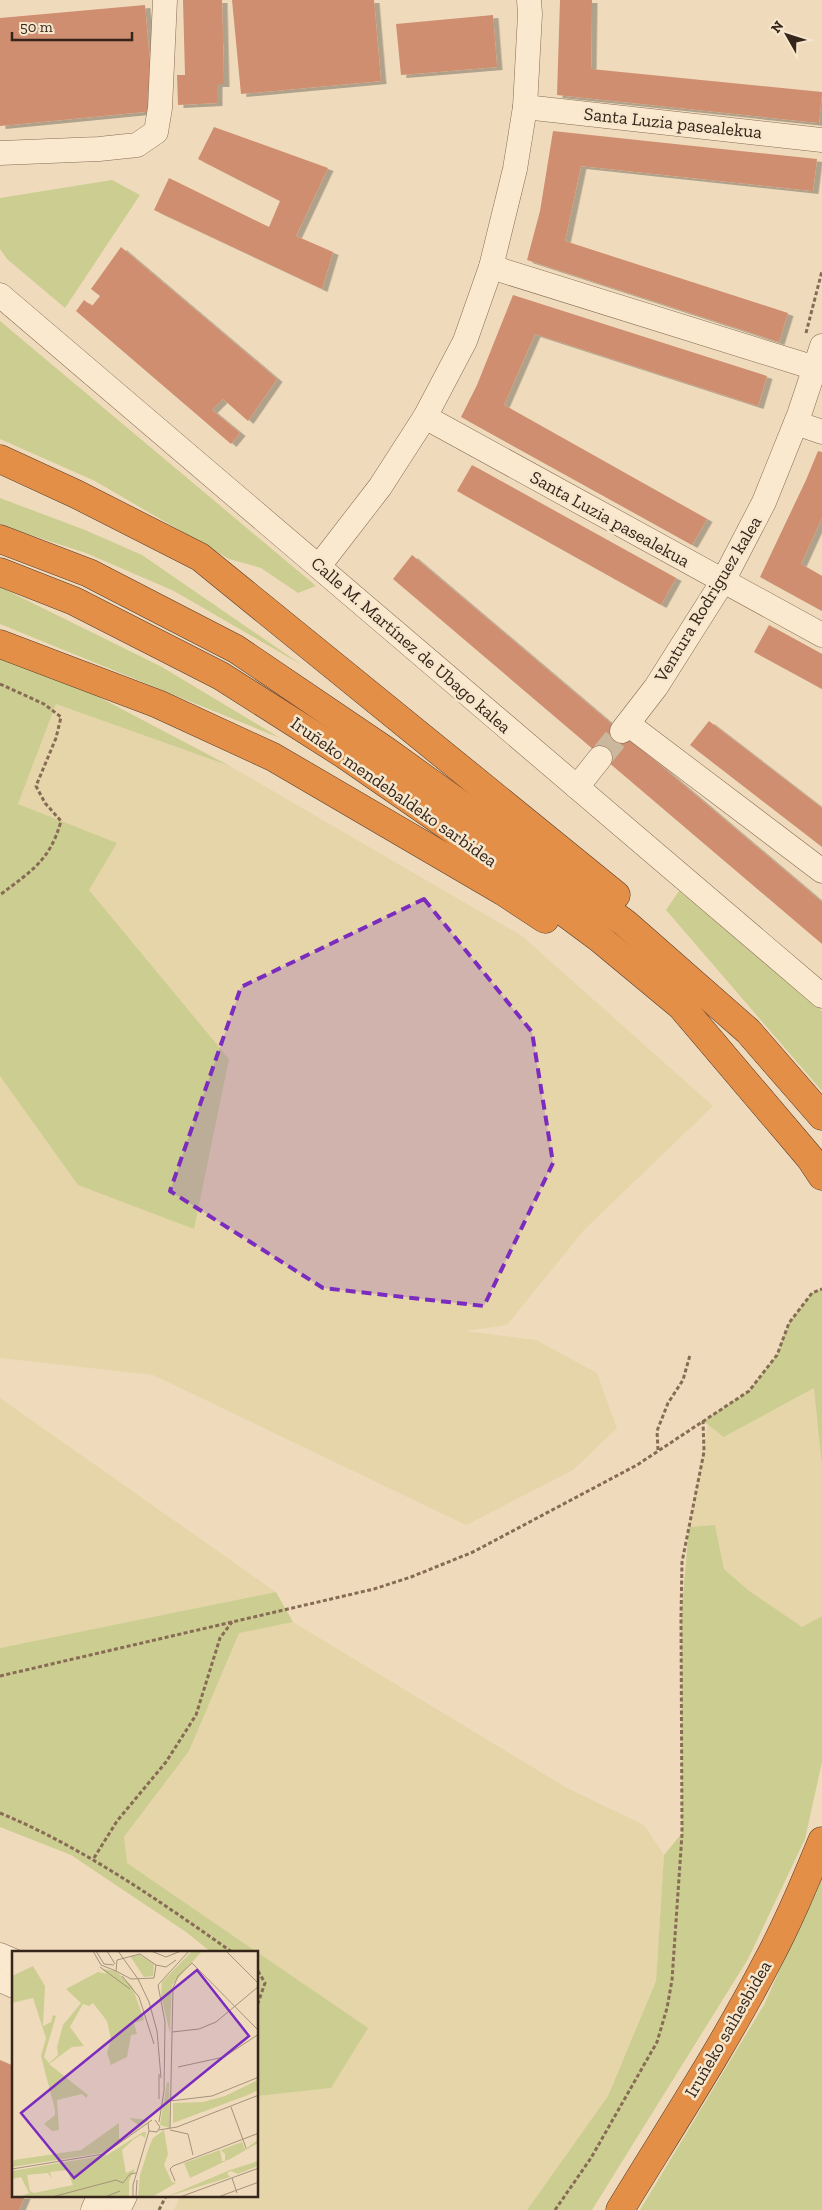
<svg xmlns="http://www.w3.org/2000/svg" width="822" height="2210" font-family="'Zilla Slab',serif">
<defs>
<filter id="shadow"><feDropShadow dx="5.5" dy="3" stdDeviation="0" flood-color="#0004"/></filter>
</defs>
<rect width="100%" height="100%" fill="#efdbbc"/>
<!-- farmland -->
<g fill="#e5d5a9">
<path d="M56,704L230,766L522,936L713,1106L584,1230L507,1325L466,1331L536,1340L597,1373L617,1428L573,1470L466,1525L153,1375L0,1358V1076L78,1185L229,1059L89,890L116,843L18,804Z"/>
<path d="M815,1387L822,1467V1616L802,1627L748,1590L724,1569L715,1525L689,1527L709,1417L725,1437Z"/>
<path d="M0,1398L37,1424L276,1592L0,1648Z"/>
<path d="M293,1622L567,1788L644,1825L664,1855L656,1981L608,2096L527,2210H174L180,2196H258V2096L331,2088L258,1952L127,1863L124,1837L189,1751L239,1632Z"/>
</g>
<!-- green -->
<g fill="#cccd90">
<path d="M112,180L140,195L65,308L7,259L0,249V198Z"/>
<path d="M0,321L316,586L298,593L261,568L229,559L95,481L0,439Z"/>
<path d="M0,498L85,530L142,555L302,665L174,591L86,553L0,525Z"/>
<path d="M0,587L162,667L280,738L0,624Z"/>
<path d="M0,645L230,766L56,704L18,804L117,843L89,890L229,1059L194,1229L78,1185L0,1076Z"/>
<path d="M679,891L822,1011V1091L666,910Z"/>
<path d="M822,1289V1466L814,1388L724,1437L703,1421L749,1391L777,1355L789,1323L812,1293Z"/>
<path d="M715,1525L724,1569L748,1590L802,1627L822,1616V1762L805,1839L748,1959L592,2210H527L608,2096L656,1981L664,1855L682,1833L681,1617L689,1527Z"/>
<path d="M276,1592L293,1622L239,1633L189,1751L124,1837L127,1863L368,2028L331,2088L258,2096V1952H211L186,1932L71,1855L0,1827V1648Z"/>
<path d="M822,1874V2210H640L765,2003Z"/>
</g>
<!-- building -->
<g fill="#cf8e70" filter="url(#shadow)">
<path d="M183,0H222L224,84H217V103L178,105L177,75H185Z"/>
<path d="M232,0H374L381,81L241,94Z"/>
<path d="M560,0H592L591,69L822,92L819,123L557,95Z"/>
<path d="M145,5L154,111L0,126V18Z"/>
<path d="M493,15L497,67L401,75L396,24Z"/>
<path d="M214,127L328,168L296,236L333,252L322,289L154,210L169,178L269,227L280,201L198,159Z"/>
<path d="M553,131L817,159L813,191L581,166L565,241L788,313L779,342L527,260L540,211Z"/>
<path d="M121,247L277,379L248,421L223,399L212,410L240,433L231,444L76,311L84,300L92,306L100,296L91,289Z"/>
<path d="M513,295L767,376L758,406L535,334L504,405L707,519L692,545L461,417L477,385Z"/>
<path d="M818,451L822,452V518L801,564L822,576V611L760,577L806,480Z"/>
<path d="M472,465L676,578L661,605L457,491Z"/>
<path d="M412,555L822,902V944L393,579Z"/>
<path d="M769,625L822,654V689L754,652Z"/>
<path d="M709,721L822,808V847L690,745Z"/>
<path d="M0,2060L14,2066V2196H25L19,2210H0Z"/>
</g>
<g fill="none" stroke-linecap="round" stroke-linejoin="round">
<!-- minor-tunnel -->
<path stroke="#cab79c" stroke-width="24" stroke-dasharray="24 12" stroke-linecap="butt" d="M600,758L622,731"/>
<defs>
<g id="minor">
<path d="M525,107L822,140"/>
<path d="M0,153L99,149L137,145L156,132L160,108L165,0"/>
<path d="M491,267L815,368"/>
<path d="M0,295L822,996"/>
<path d="M425,417L822,635"/>
<path d="M796,423L822,432"/>
<path d="M319,566L380,487L425,417L465,341L491,267L515,169L525,107L530,14L529,0"/>
<path d="M628,724L822,871"/>
<path d="M622,731L656,687L723,581L764,502L799,415L822,346"/>
<path d="M577,787L600,758"/>
<path d="M0,1955L14,1961"/>
<path d="M0,1980L14,1986"/>
<path d="M93,2210L99,2196"/>
<path d="M118,2210L125,2196"/>
</g>
<g id="highway">
<path d="M0,459L76,494L200,557L616,895"/>
<path d="M0,539L89,573L236,649L385,750L625,923L748,1031L822,1116"/>
<path d="M0,572L74,601L221,676L345,755L455,831L599,938L681,1006L810,1158L822,1176"/>
<path d="M0,644L158,704L273,757L504,892L545,919"/>
<path d="M620,2210C670,2128 723,2047 767,1962C788,1923 805,1882 822,1841"/>
</g>
</defs>
<!-- minor casing -->
<use href="#minor" stroke="#876b55" stroke-width="25"/>
<!-- highway casing -->
<use href="#highway" stroke="#54392a" stroke-width="29"/>
<!-- path -->
<g stroke="#876b55" stroke-width="3" stroke-dasharray="4 2.5" stroke-linecap="butt">
<path d="M806,333L822,271"/>
<path d="M0,684L44,704L61,717L56,738L36,786L45,803L61,821C50,861 31,871 0,895"/>
<path d="M658,1450L657,1431L668,1403L683,1380L690,1355"/>
<path d="M0,1676L374,1589L411,1577L473,1552L637,1465L749,1391L777,1355L789,1323L812,1293L822,1289"/>
<path d="M0,1813C84,1848 158,1900 232,1952"/>
<path d="M94,1858L117,1821L166,1762L196,1715L220,1638L232,1622"/>
<path d="M258,1971L265,1983L258,2003"/>
<path d="M159,2210L166,2196"/>
<path d="M555,2210L591,2158L657,2042L667,2008L672,1980L682,1834L681,1617L682,1562L704,1452L703,1421"/>
</g>
<!-- minor -->
<use href="#minor" stroke="#fae9cf" stroke-width="24"/>
<!-- highway -->
<use href="#highway" stroke="#e38f48" stroke-width="28"/>
</g>
<!-- marked area -->
<path fill="#7b2cbf" fill-opacity="0.2" stroke="#7b2cbf" stroke-width="4" stroke-dasharray="10 6" stroke-linejoin="round" d="M424,899L532,1032L553,1163L484,1306L323,1288L170,1191L241,987Z"/>
<g text-anchor="middle" stroke-width="5" stroke-linejoin="round" paint-order="stroke">
<!-- street labels -->
<g font-size="18" fill="#35251b" stroke="#f6e6cc">
<text transform="translate(673 123) rotate(6)" y="6">Santa Luzia pasealekua</text>
<text transform="translate(610 519) rotate(29)" y="6">Santa Luzia pasealekua</text>
<text transform="translate(708 599) rotate(-59)" y="6">Ventura Rodriguez kalea</text>
<text transform="translate(411 645) rotate(41)" y="6">Calle M. Martínez de Ubago kalea</text>
<text transform="translate(394 792) rotate(35)" y="6">Iruñeko mendebaldeko sarbidea</text>
<text transform="translate(728 2029) rotate(-60)" y="6">Iruñeko saihesbidea</text>
</g>
</g>
<!-- overview -->
<g transform="translate(12 1951)">
<rect width="246" height="246" fill="#efdbbc"/>
<path d="M180,0H190L160,34L158,82L149,45L150,31ZM128,4L142,13L141,25L132,26L118,5ZM21,15L33,35L31,75L39,71L41,64L44,65L32,106L37,112L46,104L45,96L51,74L69,52L54,38L86,21L95,23L90,18L104,20L120,35L132,69L122,72L125,83L119,84L115,106L99,114L95,102L99,88L95,70L81,52L77,55L71,53L58,76L72,95L60,96L37,113L76,144L74,147L70,143L45,149L47,179L40,180L32,173L43,164V159L29,105L34,87L21,47L0,52V25ZM246,129V139L236,144L161,172V152L191,151L213,145ZM155,131H157L158,177L148,174ZM117,167L137,169L105,194L90,202L0,216L2,209L69,199L107,172V188L110,189L126,174ZM152,179L156,203L152,214L160,231L164,232L140,246H126L128,224L137,196L141,187ZM131,181H134L133,187L129,184L122,188L110,199L114,222L123,218L117,230V246H7L17,242L9,226L0,228V220L95,204ZM55,219L61,234L22,242L18,240L15,224L36,222L40,228L38,221ZM246,189V192L218,208L178,227L172,212L208,199L210,210H213V203L209,199L230,191L233,198ZM246,210V215L226,223L219,220L215,222L218,226L154,246L218,219Z" fill="#cccd90" fill-rule="evenodd"/>
<path fill="none" stroke="#a5927c" stroke-width="1" d="M81,0L89,14L104,20M84,0L92,13L102,14M95,0L103,13M106,0L126,28L137,51L145,80L149,127M139,0L154,6L169,0M214,0L247,33M128,3L144,14L142,27L119,28L104,20L105,9ZM144,14L154,16L164,9M88,16L118,38M110,25L127,46L142,93M160,81L187,78L204,71L247,35M166,116L212,106L247,83M147,148V123M158,150L200,145L247,126M219,156L234,197M147,171L152,140L153,71L146,34L177,0M136,172L137,180L145,181L148,176L143,169M158,177L161,37L166,25L180,12L247,80M147,179L165,176L247,144M158,179L176,183L181,204M0,218L92,203L140,169M220,227L225,242M163,230L158,218L161,215L247,182M40,246L104,229L111,232L118,223L124,222M93,246L108,240M121,246V234L137,180M124,246L125,229M168,246L247,217M206,246L247,231"/>
<path fill="#7b2cbf" fill-opacity="0.15" stroke="#7b2cbf" stroke-width="2.5" d="M185,19L237,85L62,227L9,162Z"/>
<rect width="246" height="246" fill="none" stroke="#35251b" stroke-width="2.5"/>
</g>
<!-- north arrow -->
<g transform="translate(787 35) rotate(309)" stroke="#f6e6cc" stroke-width="4" paint-order="stroke">
<path d="M0-4L9 19L0 12L-9 19Z" fill="#35251b"/>
<text y="-8" font-size="14" font-weight="bold" text-anchor="middle" fill="#35251b">N</text>
</g>
<!-- scale -->
<path d="M12 32v8h120v-8" fill="none" stroke="#35251b" stroke-width="2.5"/>
<text x="20" y="32" font-size="15" fill="#35251b" stroke="#f6e6cc" stroke-width="4" paint-order="stroke">50 m</text>
</svg>
